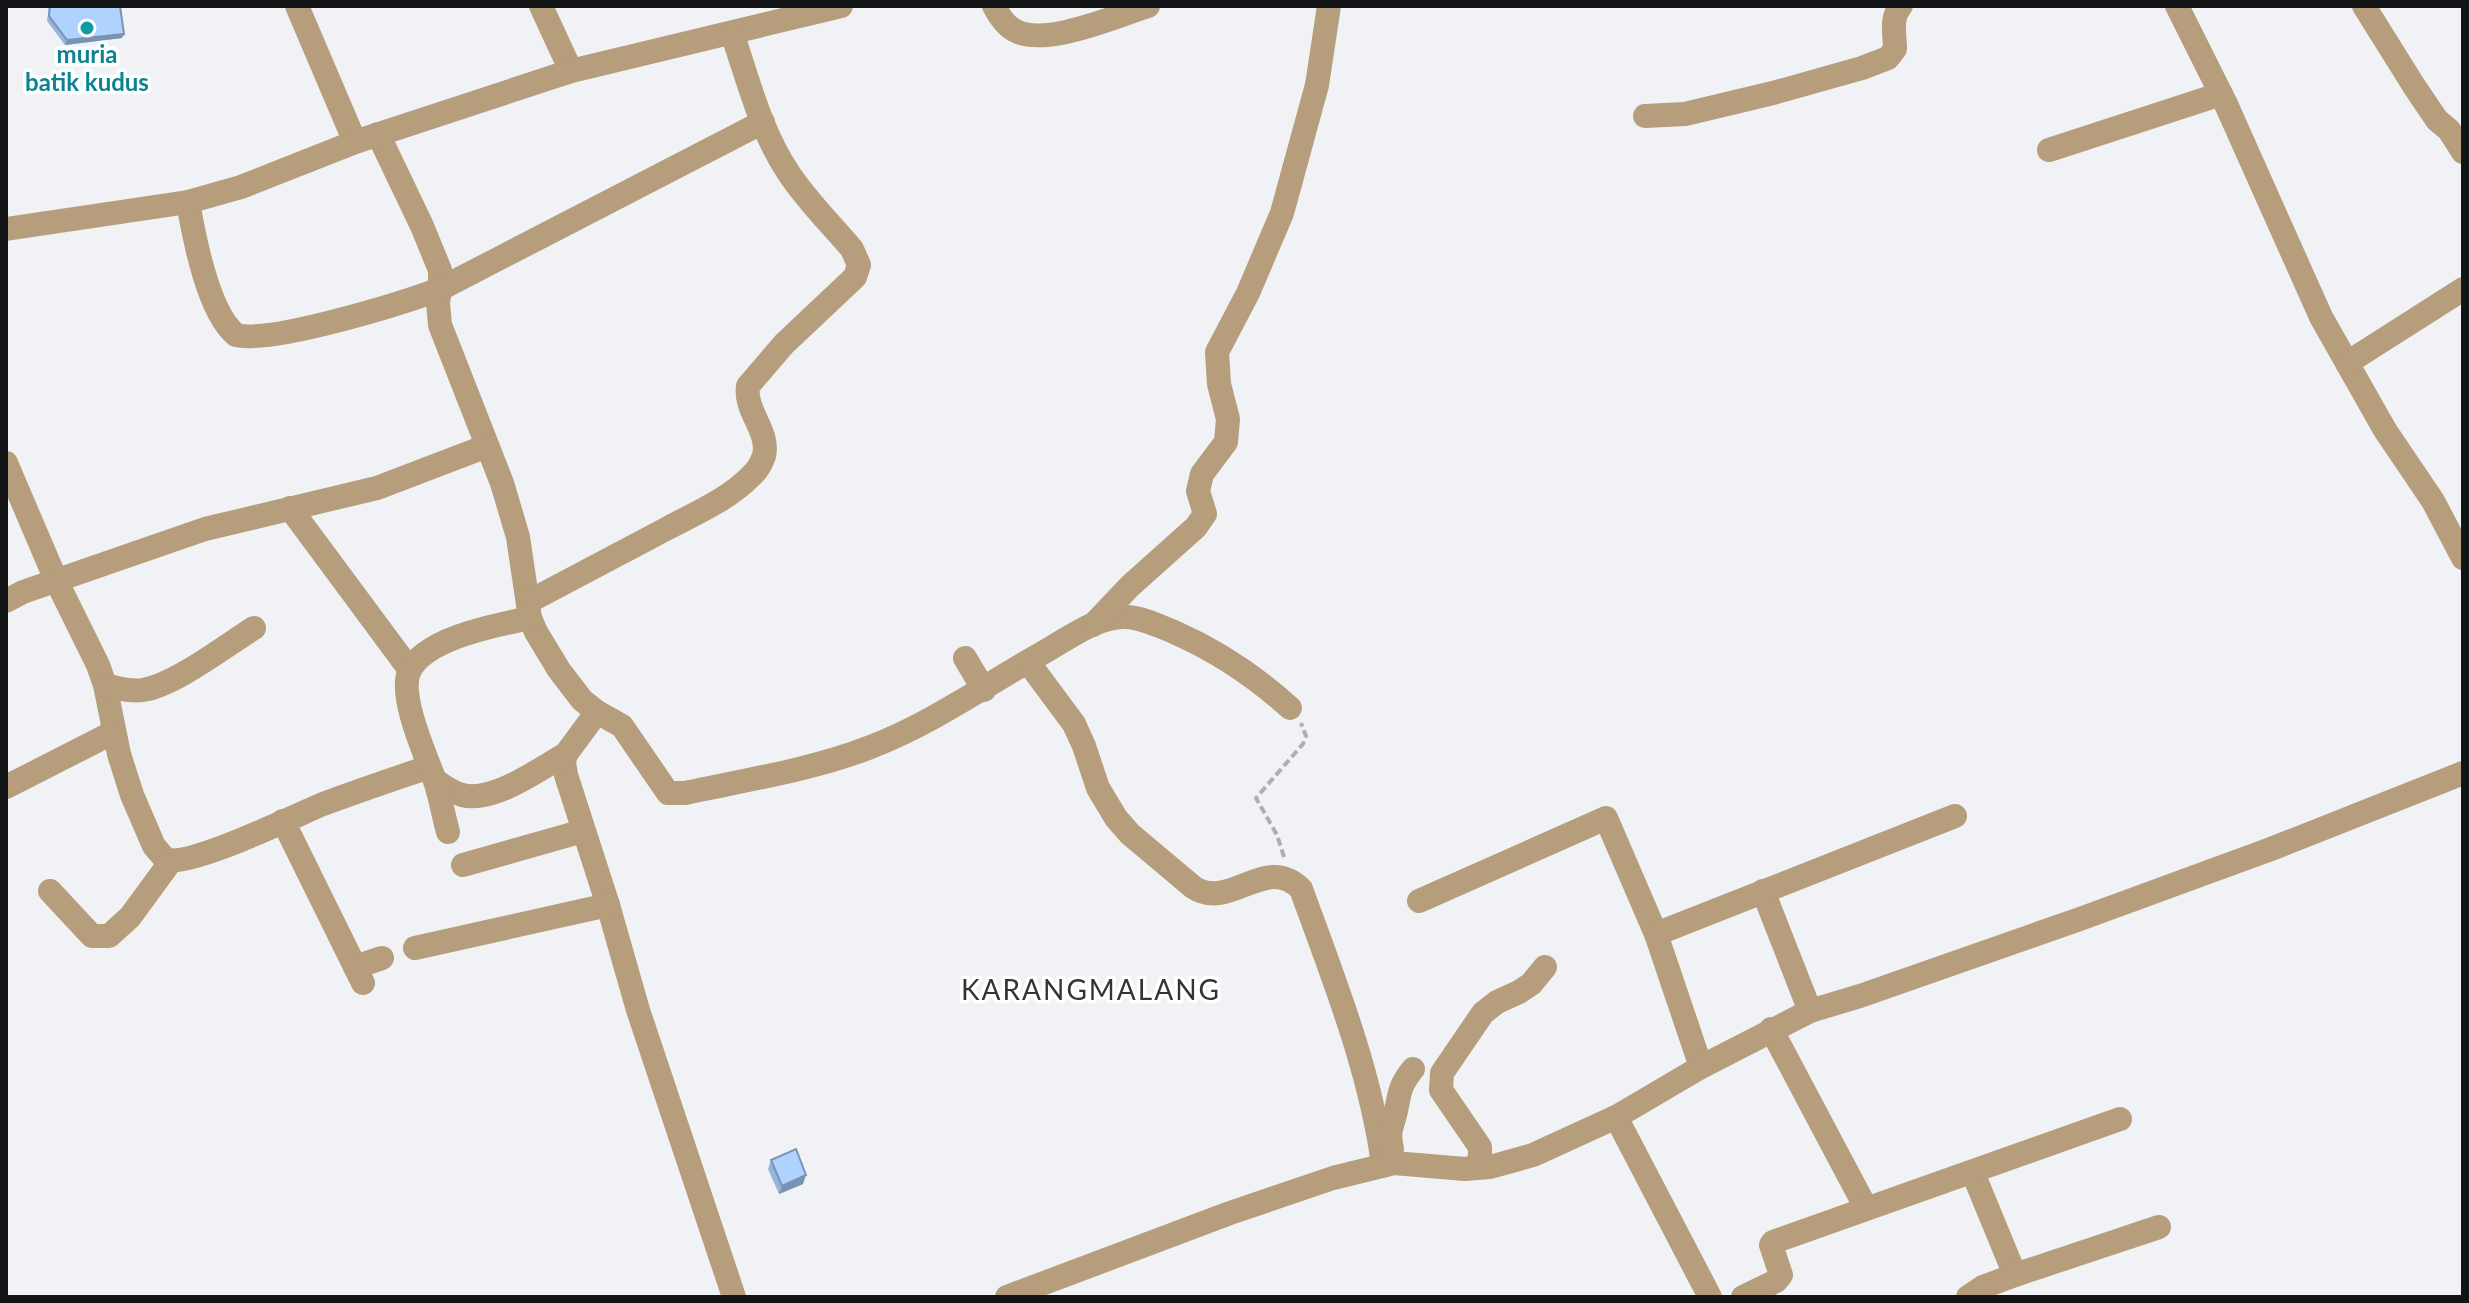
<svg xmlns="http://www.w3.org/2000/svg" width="2469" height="1303" font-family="Lato,sans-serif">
<rect width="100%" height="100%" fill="#f0f2f5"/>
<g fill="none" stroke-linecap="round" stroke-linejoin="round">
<!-- path -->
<path stroke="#adafb1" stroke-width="4" stroke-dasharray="8 4" stroke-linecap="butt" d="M1284,857L1277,835L1256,798L1303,744L1306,736L1301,723"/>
<!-- minor -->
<g stroke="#b69d7c" stroke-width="24">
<path d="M297,6L355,142"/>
<path d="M541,6L571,71"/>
<path d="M994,6C999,16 1005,25 1014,30C1044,48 1116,16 1148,6"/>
<path d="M2177,6L2225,102L2321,317L2385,430L2433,501L2463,558"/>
<path d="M2364,6L2414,86L2437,120L2449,130L2463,152"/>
<path d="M1645,116L1685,114L1773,93L1862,68L1888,58L1895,49C1895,34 1890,18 1901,6"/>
<path d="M378,134L422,226L440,270V289L438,303L440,325L502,483L518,537L530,618L536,632L559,670L582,700L597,712L622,726L668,793H685C745,780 811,770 868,748C929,725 983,687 1039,655C1065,641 1097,615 1127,617C1143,618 1159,626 1174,632C1217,651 1255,676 1290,708"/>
<path d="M2049,150L2221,94"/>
<path d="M188,202C194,237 208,312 236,335C271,344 403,303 440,289L763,122"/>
<path d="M6,229L188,202L241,187L355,142L571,71L841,6"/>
<path d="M2347,363L2463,289"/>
<path d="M6,463L56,580L98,665L105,685L119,754L132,795L154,846L166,860C193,866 292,817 323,804C358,791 393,779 429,767"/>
<path d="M290,508L410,670"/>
<path d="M6,601L23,592L205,529L377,488L487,446"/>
<path d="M528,602C575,577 621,553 668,528C696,513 729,499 751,476C757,471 761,464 764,456C770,431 744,411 748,386L784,344L855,277L859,265L852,249C830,223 806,200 788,172C760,130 748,79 732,33"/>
<path d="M1093,625L1130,586L1196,527L1205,514L1198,491L1202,474L1226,442L1228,419L1219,384L1217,352L1248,293L1282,213L1317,85L1329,6"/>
<path d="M965,658L984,690"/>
<path d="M1028,662L1074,724L1084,746L1098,788L1116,818L1130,834L1193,887C1230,912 1265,853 1301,889C1334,980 1370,1069 1383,1164"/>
<path d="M105,685C118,688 130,692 143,690C175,685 225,646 254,628"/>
<path d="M597,712L566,754L564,762L566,775L608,905L638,1010L734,1297"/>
<path d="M435,780C443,786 452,792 462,795C494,803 539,769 566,754"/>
<path d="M6,787L114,732"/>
<path d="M283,821L363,983"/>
<path d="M448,832C443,814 440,795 434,778C425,754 399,696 409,672C424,638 497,625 530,618"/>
<path d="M463,865L583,831"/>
<path d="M50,891L92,936H109L130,917L171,861"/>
<path d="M1763,891L1810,1011"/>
<path d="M1419,901L1606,818L1656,934L1701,1067"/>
<path d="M1656,934L1955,816"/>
<path d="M415,948L608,905"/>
<path d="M355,967L382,958"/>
<path d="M1771,1029L1866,1208"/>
<path d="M1616,1117L1710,1297"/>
<path d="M1392,1149C1388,1129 1392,1129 1396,1111C1400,1091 1400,1085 1413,1069"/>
<path d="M1473,1168L1480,1159V1147L1441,1090L1442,1073L1483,1013L1497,1002L1519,992L1531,984L1545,967"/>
<path d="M1973,1173L2015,1275"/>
<path d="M1007,1297L1230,1213L1333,1178L1394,1163L1465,1169L1490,1167L1533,1155L1616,1117L1701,1067L1810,1011L1860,996L2080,919L2271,849L2463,773"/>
<path d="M1743,1297L1776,1281L1781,1275L1771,1245L1773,1242L2120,1119"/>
<path d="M1968,1297L1983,1287L2015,1275L2159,1227"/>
</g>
</g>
<!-- wall -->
<g fill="#96b5db">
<path d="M49,6H120L122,38L65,45L47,21Z"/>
<path d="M771,1160L803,1184L779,1194L768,1169Z"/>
</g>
<!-- shaded-wall -->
<g fill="#7a93b2">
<path d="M124,34L122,38L65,45L67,40Z"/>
<path d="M806,1175L803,1184L779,1194L782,1186Z"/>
</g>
<!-- building -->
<g fill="#afd2ff" stroke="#7a93b2" stroke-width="2">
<path d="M50,6H120L124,34L67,40L49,16Z"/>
<path d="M796,1149L806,1175L782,1186L771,1160Z"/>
</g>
<!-- markers -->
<circle fill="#0f9aa8" stroke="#fff" stroke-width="3" cx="87" cy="28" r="8"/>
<g text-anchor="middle" stroke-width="7" stroke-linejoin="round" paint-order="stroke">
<!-- culture labels -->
<g font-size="24" font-weight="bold" fill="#0d838f" stroke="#fff">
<text x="87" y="63">muria<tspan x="87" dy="28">batik kudus</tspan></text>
</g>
<!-- quarter labels -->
<g font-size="28" letter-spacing="2" fill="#333436" stroke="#fff">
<text x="1091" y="1000">KARANGMALANG</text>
</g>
</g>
<!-- border -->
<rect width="2469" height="1303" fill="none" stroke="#131415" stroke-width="16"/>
</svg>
